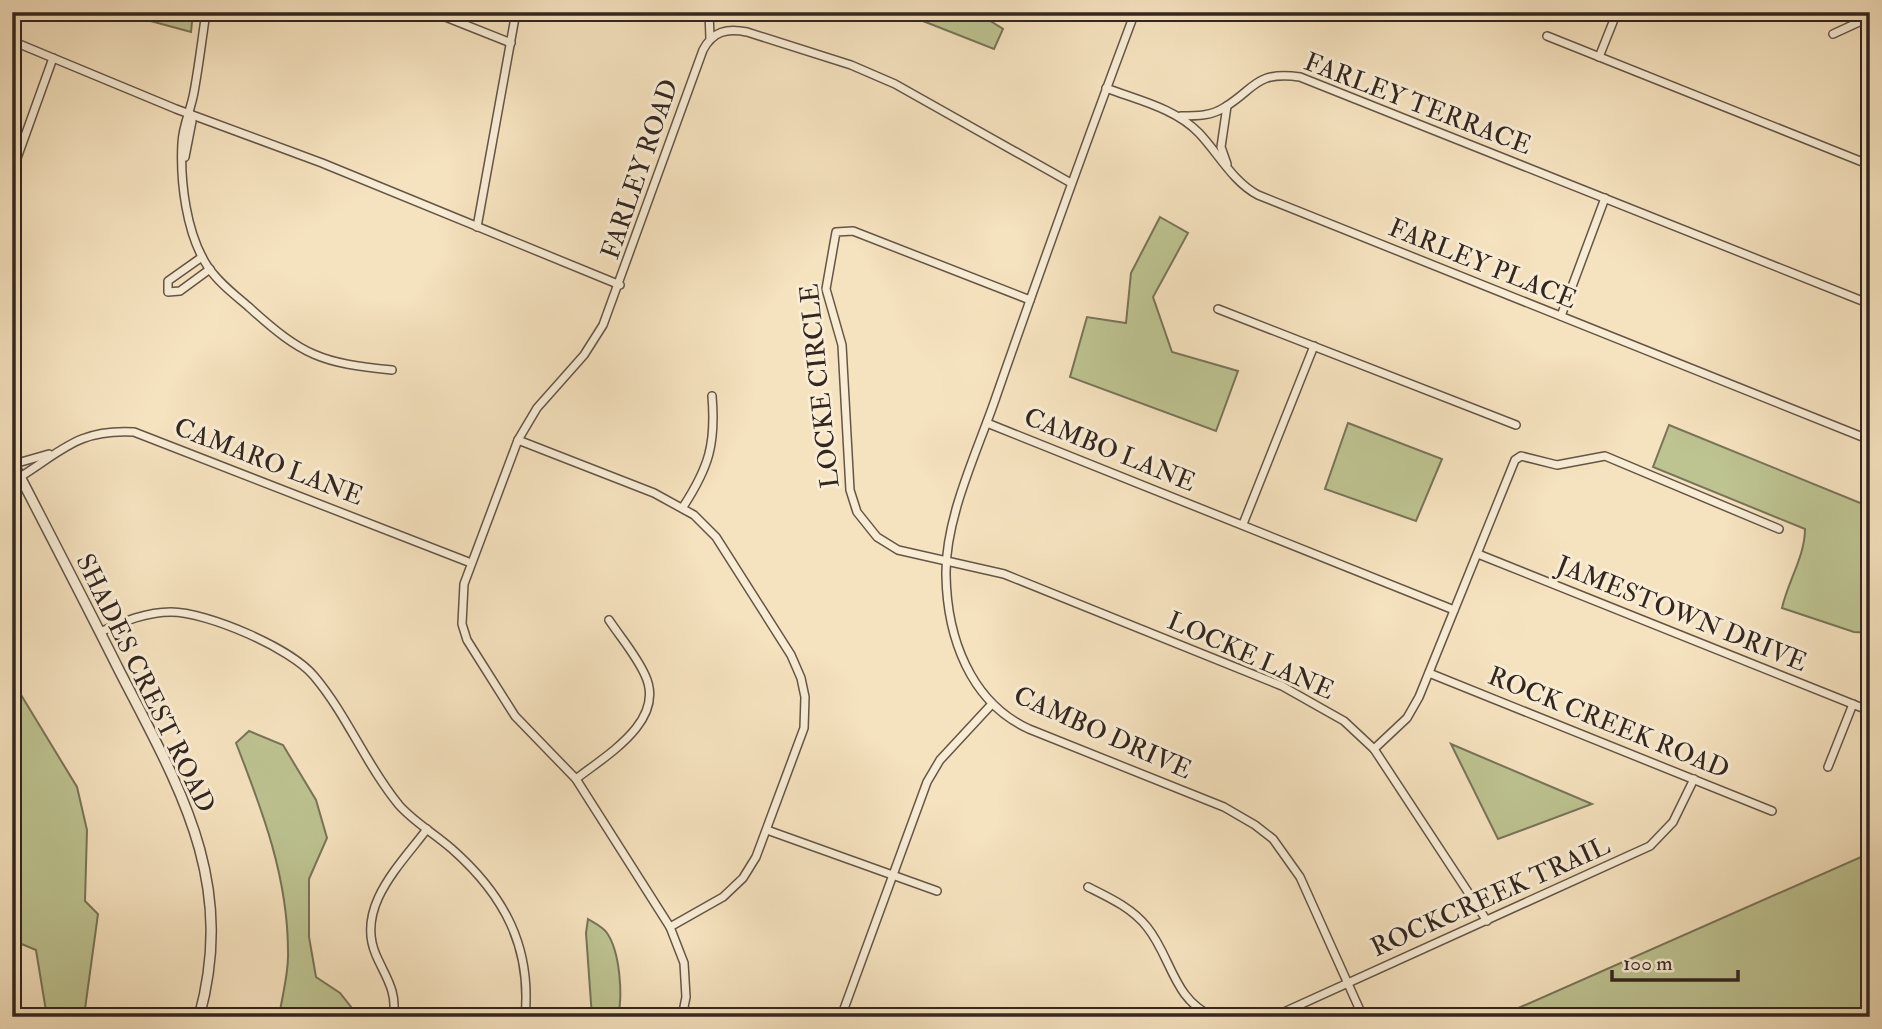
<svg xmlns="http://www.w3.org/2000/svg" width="1882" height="1029" font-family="'IM FELL Double Pica',serif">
<rect width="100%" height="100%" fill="#f5e2be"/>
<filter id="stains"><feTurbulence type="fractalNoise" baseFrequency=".00286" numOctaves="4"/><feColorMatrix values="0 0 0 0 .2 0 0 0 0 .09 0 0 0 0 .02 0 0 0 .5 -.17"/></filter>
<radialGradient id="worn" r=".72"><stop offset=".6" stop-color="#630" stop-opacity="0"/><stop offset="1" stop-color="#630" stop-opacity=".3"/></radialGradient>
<!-- green -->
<g fill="#bdc391" stroke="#787458" stroke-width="2">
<path d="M117,12H193L191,32L121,13Z"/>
<path d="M900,12H976L1003,29L994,49Z"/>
<path d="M1160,217L1188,233L1153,297L1172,352L1238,371L1216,431L1070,377L1087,317L1126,323L1131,273Z"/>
<path d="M1348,423L1442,459L1416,521L1325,489Z"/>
<path d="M1669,425L1870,507V633L1854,632L1782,608C1788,581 1805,556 1805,529L1653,467Z"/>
<path d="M12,680L77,787L87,830L85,901L98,914L85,1009L77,1017H47L36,950L12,940Z"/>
<path d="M249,731L283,745L316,800L327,838L309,879V937L316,977L340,993L359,1017H279C282,996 289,973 288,952C288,878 263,812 236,743Z"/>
<path d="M1451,744L1592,804L1498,839Z"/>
<path d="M1870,853V1017H1498Z"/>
<path d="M588,919C594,923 603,927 607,933C620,952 623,995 618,1017H592L586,933Z"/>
</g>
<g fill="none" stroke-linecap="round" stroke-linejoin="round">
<defs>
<g id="minor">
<path d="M206,12C202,39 199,65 194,92C191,110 183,124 182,143C180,181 186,234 208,267C219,283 235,295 250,308C303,356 321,363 392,370"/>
<path d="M433,12L511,43"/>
<path d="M709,12L710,38"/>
<path d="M1135,12C1087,140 1041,268 996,397C978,450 945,517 946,575C947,637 970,702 1029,729L1224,807L1255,825L1273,839L1300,877L1363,1017"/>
<path d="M1833,34L1870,17"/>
<path d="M1547,36L1870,165"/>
<path d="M12,41L176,109L322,163L620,285"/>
<path d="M1599,57L1617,12"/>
<path d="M1106,88C1137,100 1175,108 1199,133C1218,153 1233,182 1258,195L1870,440"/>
<path d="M1181,116C1196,116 1212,116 1225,107C1256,88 1255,71 1300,77L1870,304"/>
<path d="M185,157L192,121L190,113"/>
<path d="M1227,164L1221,147L1227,106"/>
<path d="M12,172L53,58"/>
<path d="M477,227L516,12"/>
<path d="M202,257L168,281V292L180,291L210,269"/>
<path d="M1030,300L853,231L836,232L826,289L842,345L850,490L857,512L877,537L898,550L1004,574L1282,686L1344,721L1374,749L1487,921"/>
<path d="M1218,309L1516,425"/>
<path d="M1561,316L1605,198"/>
<path d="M987,423L1454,610"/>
<path d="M518,440L654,493L694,515L716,537L791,655L801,678L805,697L804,728L756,857L743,878L723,897L670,927"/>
<path d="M14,464L49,454"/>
<path d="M20,477C63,450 79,429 134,432L471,563"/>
<path d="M683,507C709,467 716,444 712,396"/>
<path d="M1243,524L1314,346"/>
<path d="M1478,554L1870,711"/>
<path d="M100,632C123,622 145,612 171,612C207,612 291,648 314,676C347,715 366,765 399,805C414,822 435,834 452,849C504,895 532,947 525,1017"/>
<path d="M1429,673L1772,811"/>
<path d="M1374,749L1407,718L1419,697L1515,460L1521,456L1557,465L1605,456L1779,529"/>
<path d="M1828,767L1853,704"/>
<path d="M576,779C605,756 667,721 645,675C636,655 621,638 609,620"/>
<path d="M767,830L937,891"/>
<path d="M1088,887C1110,898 1132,908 1147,927C1172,958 1173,1000 1214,1017"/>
<path d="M393,1017C398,992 385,976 376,955C355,907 401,864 427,829"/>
<path d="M682,1017L686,997L684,963L670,927L576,779L515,716L467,640L462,624L464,584L518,440L537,408L584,355L603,325L703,50C713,31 727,28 747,32L851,65L895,84L1071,183"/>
<path d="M841,1017L927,782L940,760L991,705"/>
<path d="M1273,1017L1650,846L1673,822L1694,779"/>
</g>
<path id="tertiary" d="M12,461C48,531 84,600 119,670C179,787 237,880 199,1017"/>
</defs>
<!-- minor casing -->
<use href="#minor" stroke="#645547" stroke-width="10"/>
<!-- tertiary casing -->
<use href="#tertiary" stroke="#645547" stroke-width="12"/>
<!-- minor -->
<use href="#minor" stroke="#f8ecd5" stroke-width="7"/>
<!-- tertiary -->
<use href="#tertiary" stroke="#f8ecd5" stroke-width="9"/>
</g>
<g text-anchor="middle" stroke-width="6" stroke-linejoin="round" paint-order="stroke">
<!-- street labels -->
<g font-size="26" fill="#33261f" stroke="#f8ecd5">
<text transform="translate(1418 103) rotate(21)" y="9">FARLEY TERRACE</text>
<text transform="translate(639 169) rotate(-71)" y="9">FARLEY ROAD</text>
<text transform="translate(1483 263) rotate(22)" y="9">FARLEY PLACE</text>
<text transform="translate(819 386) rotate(-96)" y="9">LOCKE CIRCLE</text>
<text transform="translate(1110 449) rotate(22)" y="9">CAMBO LANE</text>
<text transform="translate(269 461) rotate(21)" y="9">CAMARO LANE</text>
<text transform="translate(1682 613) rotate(22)" y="9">JAMESTOWN DRIVE</text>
<text transform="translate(1251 655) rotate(24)" y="9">LOCKE LANE</text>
<text transform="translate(146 683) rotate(64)" y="9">SHADES CREST ROAD</text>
<text transform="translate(1609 722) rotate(22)" y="9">ROCK CREEK ROAD</text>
<text transform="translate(1103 732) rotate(24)" y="9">CAMBO DRIVE</text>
<text transform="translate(1490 896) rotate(-24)" y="9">ROCKCREEK TRAIL</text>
</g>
</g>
<!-- margin -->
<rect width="1882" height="1029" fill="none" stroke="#f5e2be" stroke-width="42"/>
<rect x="14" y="14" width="1854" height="1001" fill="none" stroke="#33261f" stroke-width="3.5"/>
<rect x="21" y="21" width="1840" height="987" fill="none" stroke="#33261f" stroke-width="2"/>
<!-- scale -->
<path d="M1612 970v10h126v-10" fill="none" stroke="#33261f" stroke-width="3.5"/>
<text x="1623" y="970" font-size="21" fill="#33261f" stroke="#f8ecd5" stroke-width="5" paint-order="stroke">100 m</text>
<rect width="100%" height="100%" filter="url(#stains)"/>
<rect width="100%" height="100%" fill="url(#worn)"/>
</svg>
